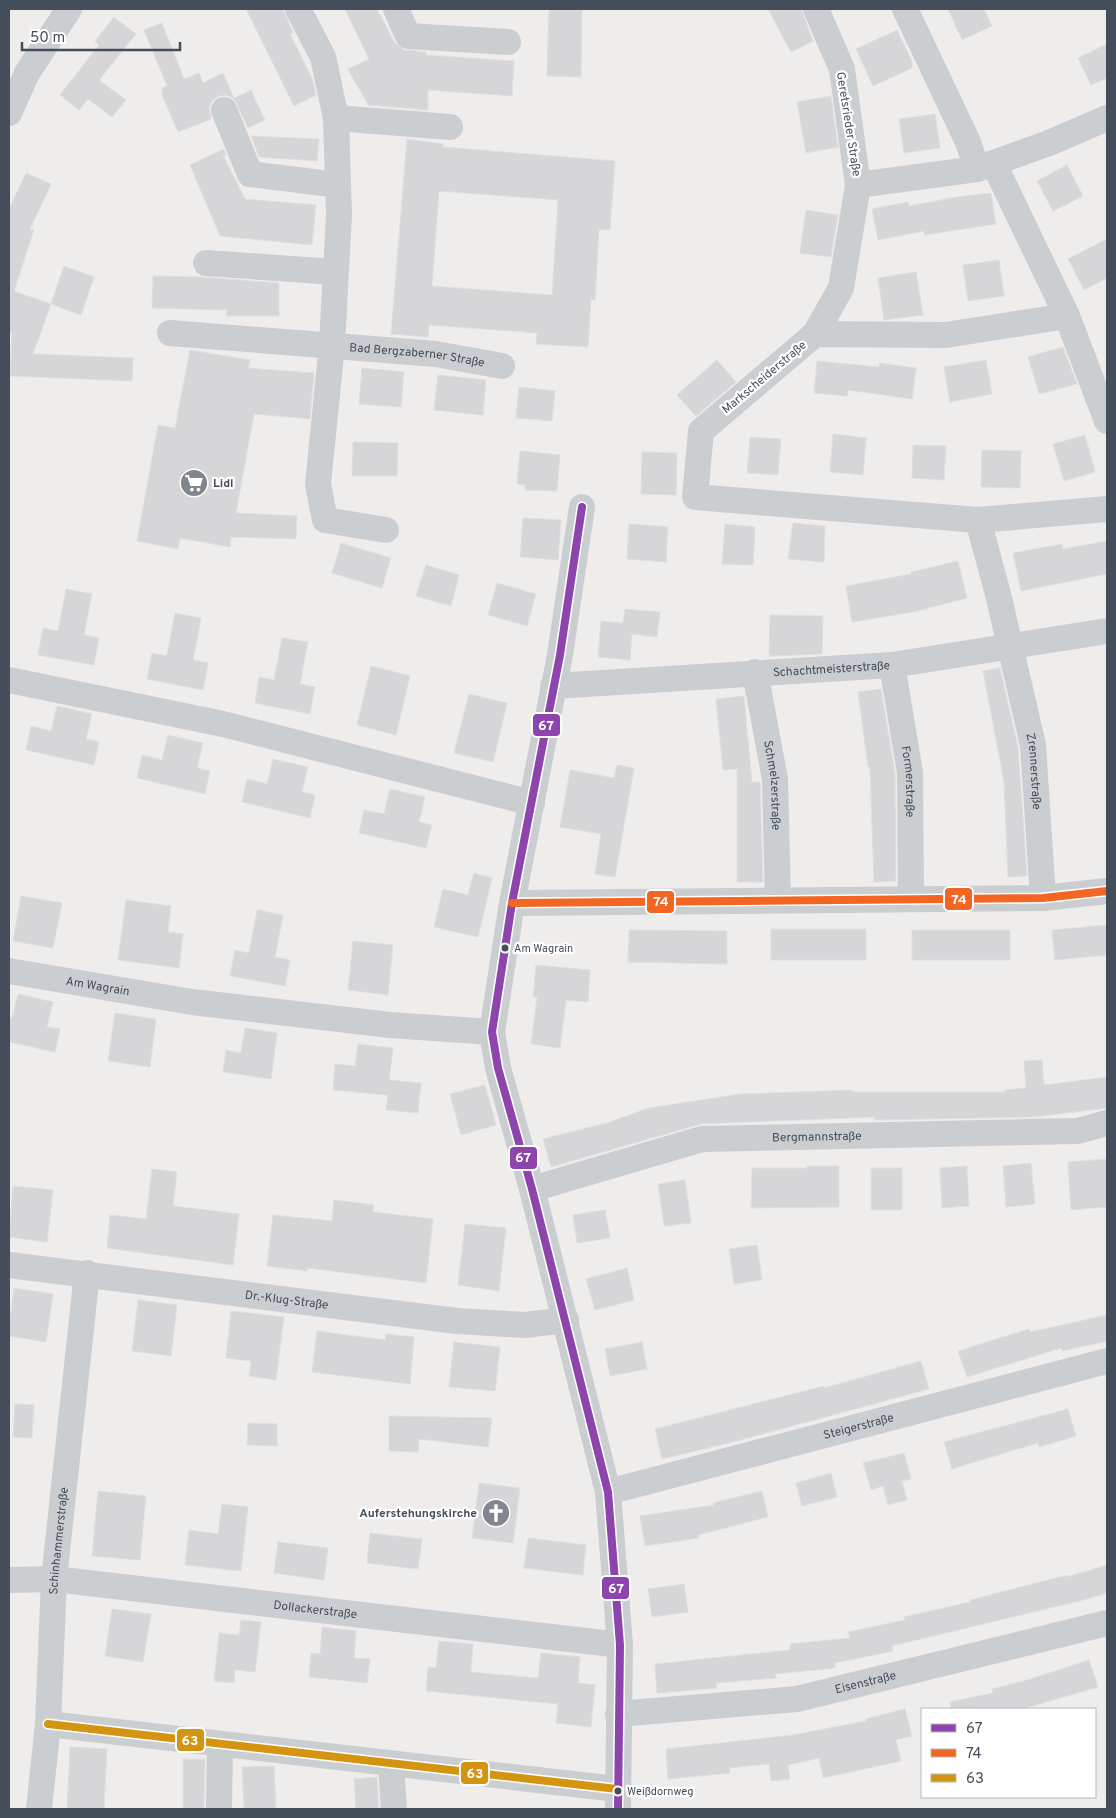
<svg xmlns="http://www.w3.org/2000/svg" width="1116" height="1818" font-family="Overpass,sans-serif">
<rect width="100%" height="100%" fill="#eeedec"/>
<!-- building -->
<g fill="#d6d6d8" stroke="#dfdfdf" fill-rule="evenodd">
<path d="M246,9H283L293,33L290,34L312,78L316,95L294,106Z"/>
<path d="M345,9H377L395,43L404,50L426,52V55L514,61L512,96L428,90V110L368,105L348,69L369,59Z"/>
<path d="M549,9H582L581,77L547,76Z"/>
<path d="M768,9H801L813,41L791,52Z"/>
<path d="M948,9H984L992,26L962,40Z"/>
<path d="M114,17L136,34L99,80L126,100L112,117L88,99L79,110L60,95L99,45L95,41Z"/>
<path d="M162,23L184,79L199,73L203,83L223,73L234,98L251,90L265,120L248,128L234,99L227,95L219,96L213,100L209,107L211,119L178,132L162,95V88L167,86L144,30Z"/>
<path d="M897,30L912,61V68L873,86L856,49Z"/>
<path d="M1107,44V78L1091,85L1078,58Z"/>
<path d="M831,96L838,147L806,153L797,102Z"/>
<path d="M935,114L940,148L904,153L899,119Z"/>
<path d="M251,136L319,139L317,161L259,157Z"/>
<path d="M407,139L443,144V147L615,161L610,230L599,229L595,300L591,299L588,347L536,344L537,333L429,325L428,337L391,334ZM439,191L558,200L552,295L432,286Z"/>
<path d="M224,149L226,156L223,155L245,199L316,205L312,245L220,236L190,165Z"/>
<path d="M1067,165L1083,196L1053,211L1037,181Z"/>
<path d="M26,173L51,184L30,229L34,230L14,291L51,304L33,354L133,358L132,381L10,376L12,333L9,332V209Z"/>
<path d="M991,193L996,224L924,235V231L878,240L872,209L908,202L909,206L957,197Z"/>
<path d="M806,210L838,215L831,257L800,253Z"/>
<path d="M1107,239V278L1084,290L1068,259Z"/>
<path d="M999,260L1004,296L968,301L963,265Z"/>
<path d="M64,266L94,277L81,315L51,304Z"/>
<path d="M916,272L923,315L884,320L878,278Z"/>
<path d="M153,276L201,277L279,283V316H226L227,310L152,308Z"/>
<path d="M1063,347L1077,384L1039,394L1028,357Z"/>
<path d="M190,350L250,360L248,368L314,373L310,419L254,414L236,513L297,516L296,539L231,537L230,547L180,538L178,549L137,541L158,425L175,428Z"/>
<path d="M717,360L736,382L696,416L677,395Z"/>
<path d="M986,360L992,394L950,402L944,367Z"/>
<path d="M817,361L879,367L880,363L916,368L912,399L848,390L847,396L814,393Z"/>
<path d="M362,368L404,372L401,407L359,404Z"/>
<path d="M438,375L486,380L483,415L434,410Z"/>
<path d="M519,387L555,391L552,421L516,418Z"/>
<path d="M833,434L866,438L863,475L830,472Z"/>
<path d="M1085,435L1095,472L1064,481L1053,444Z"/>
<path d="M750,437L781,439L778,475L747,473Z"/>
<path d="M353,442L398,443L397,476H352Z"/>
<path d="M913,445L946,446L944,480L912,478Z"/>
<path d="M982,450L1021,451L1020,488L981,487Z"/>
<path d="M520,451L560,455L557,491L525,490V485L517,484Z"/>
<path d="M642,452L677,453L676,495L641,494Z"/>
<path d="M523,518L561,520L558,560L520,557Z"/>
<path d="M793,523L825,526L824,562L788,559Z"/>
<path d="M629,524L668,527L666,562L627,559Z"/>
<path d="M725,524L755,527L753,565L722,564Z"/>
<path d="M1107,541V574L1021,591L1013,553L1062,544L1063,549Z"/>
<path d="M341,543L391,558L382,588L332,573Z"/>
<path d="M958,561L967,598L913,612L852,622L846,586L911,574V572Z"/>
<path d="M426,565L459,575L451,606L416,596Z"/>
<path d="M497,583L536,594L527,626L488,615Z"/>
<path d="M66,589L92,594L84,635L99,638L94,665L38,655L43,628L58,631Z"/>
<path d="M625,609L660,612L657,637L632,634L630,660L598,657L601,621L623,623Z"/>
<path d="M175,613L201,618L193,660L208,663L203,690L147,679L152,653L167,656Z"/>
<path d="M770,615L823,616L822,654L769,656Z"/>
<path d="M282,638L308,642L300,684L315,687L310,714L255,703L259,677L274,680Z"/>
<path d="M371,666L410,676L396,735L357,725Z"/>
<path d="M1000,668L1018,747L1027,876L1008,877L1004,782L983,671Z"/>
<path d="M881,689L895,774L896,881L874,882L870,767H868L858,692Z"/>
<path d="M469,694L507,703L493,762L454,753Z"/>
<path d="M744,696L752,782H760L763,882H737V769L723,770L716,699Z"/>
<path d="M57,706L92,714L86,739L99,742L94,765L26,750L31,726L51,731Z"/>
<path d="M168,735L203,743L197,768L210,771L205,794L137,778L142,755L162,760Z"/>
<path d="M273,759L308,767L302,792L315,795L310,818L242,802L247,779L267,784Z"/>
<path d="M617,765L634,768L615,877L595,874L601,834L560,827L570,770L614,778Z"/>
<path d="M390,789L425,797L419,822L432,825L426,848L359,833L364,810L384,814Z"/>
<path d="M474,873L492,878L478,937L434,927L443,889L468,895Z"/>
<path d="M21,896L62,903L53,948L13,941Z"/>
<path d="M126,900L171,906L168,932L183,934L179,968L118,960Z"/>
<path d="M257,910L283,915L275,957L290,960L285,986L230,976L235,950L249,953Z"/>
<path d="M1107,925V955L1055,960L1052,930Z"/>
<rect x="771" y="929" width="95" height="31"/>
<path d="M629,930L727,931V964L628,962Z"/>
<rect x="912" y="930" width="98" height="30"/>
<path d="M353,941L393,945L388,995L348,990Z"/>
<path d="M536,965L590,970L588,1002L566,1000L560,1048L531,1044L537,997H533Z"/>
<path d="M18,994L53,1002L47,1027L60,1029L55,1052L9,1042V1018H12Z"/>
<path d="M115,1013L156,1019L150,1067L108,1061Z"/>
<path d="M245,1028L277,1033L271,1079L223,1072L226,1050L241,1053Z"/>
<path d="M358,1044L393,1048L389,1080L421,1083L418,1113L386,1110L388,1095L333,1090L335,1064L355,1066Z"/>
<path d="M1042,1060L1044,1085L1107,1077V1108L1034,1117L874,1120V1117L701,1124L551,1167L543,1139L607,1123L649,1108L740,1094L852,1090V1092H1005V1090L1026,1088L1024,1061Z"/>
<path d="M485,1085L496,1125L461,1135L450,1094Z"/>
<path d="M1107,1159V1207L1071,1210L1068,1162Z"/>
<path d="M1031,1163L1035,1204L1006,1207L1003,1166Z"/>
<path d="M807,1166H839V1207L751,1208L752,1168H807Z"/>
<path d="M967,1166L969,1206L942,1208L940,1168Z"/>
<rect x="871" y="1168" width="31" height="42"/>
<path d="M152,1169L177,1172L173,1206L239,1214L233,1265L107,1248L110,1215L146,1219Z"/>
<path d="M685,1180L691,1223L664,1226L658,1184Z"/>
<path d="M13,1186L53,1190L47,1242L9,1237Z"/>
<path d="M334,1200L374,1205L373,1212L433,1219L426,1283L307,1268V1271L267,1266L273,1215L332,1221Z"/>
<path d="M605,1210L610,1238L577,1243L573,1215Z"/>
<path d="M465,1224L506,1228L499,1291L458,1285Z"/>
<path d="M757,1245L762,1280L734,1284L729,1249Z"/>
<path d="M627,1268L634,1300L595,1310L586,1279Z"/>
<path d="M14,1288L53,1294L46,1342L9,1336V1312H11Z"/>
<path d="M138,1300L177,1305L171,1356L132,1351Z"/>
<path d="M231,1311L284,1317L276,1380L249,1376L251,1361L226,1358Z"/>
<path d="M1107,1315V1341L1062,1351L1061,1348L967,1377L958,1351L1029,1329L1030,1332Z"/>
<path d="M317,1331L385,1340L386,1334L414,1337L410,1384L312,1372Z"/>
<path d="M454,1342L500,1347L495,1391L449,1387Z"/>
<path d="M642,1342L647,1369L610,1376L605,1349Z"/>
<path d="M921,1361L929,1389L737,1441L662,1459L655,1429L824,1386V1388Z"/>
<path d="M15,1404L34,1405L32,1438L13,1437Z"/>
<path d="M1068,1409L1076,1436L1039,1447L1038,1443L952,1469L944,1442Z"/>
<path d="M389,1416L492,1418L488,1447L419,1439L418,1452L389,1451Z"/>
<path d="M248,1423L277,1424V1446L247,1445Z"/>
<path d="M904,1453L911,1479L902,1481L907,1500L888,1505L883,1486L871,1490L863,1463Z"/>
<path d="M831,1473L837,1497L802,1506L796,1483Z"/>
<path d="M479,1483L520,1488L513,1543L472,1538Z"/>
<path d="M98,1491L146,1496L140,1560L92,1556Z"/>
<path d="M762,1491L768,1517L698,1535L699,1538L645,1546L640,1516L714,1505L713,1503Z"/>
<path d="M222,1504L248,1507L241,1571L185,1565L189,1530L218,1534Z"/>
<path d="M370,1533L422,1539L418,1569L367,1563Z"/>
<path d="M528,1538L586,1545L583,1575L524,1568Z"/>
<path d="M278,1542L328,1548L324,1580L274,1573Z"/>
<path d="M1107,1565V1593L1083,1600L892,1646L893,1651L835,1663V1668L775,1674L776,1678L716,1683L717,1688L657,1693L655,1664L790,1650V1644L850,1638L848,1632L905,1620L904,1617L970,1602V1600L1067,1575V1577Z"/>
<path d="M684,1584L688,1612L652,1617L648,1589Z"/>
<path d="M112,1609L151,1614L143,1662L105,1656Z"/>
<path d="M241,1620L261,1622L255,1672L235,1670L234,1683L214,1681L219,1633L239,1635Z"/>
<path d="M322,1627L356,1631L354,1658L370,1659L367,1683L309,1677L311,1653L320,1654Z"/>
<path d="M439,1641L473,1644L471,1672L538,1678L541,1653L580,1657L578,1683L595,1685L591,1727L556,1723L558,1704L426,1691L428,1667L436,1668Z"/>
<path d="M1089,1660L1098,1687L1022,1709H951L950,1702L993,1693L992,1689L1027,1680Z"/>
<path d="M905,1709L912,1736L896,1740L901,1761L823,1778L819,1758L788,1765L790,1779L771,1781L769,1764L729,1768L730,1773L668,1779L666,1749L793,1735L866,1721V1719Z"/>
<path d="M70,1747L107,1749L104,1809H67Z"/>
<path d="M183,1759H205L204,1809H183Z"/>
<path d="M274,1766L276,1809H244L242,1767Z"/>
<path d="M377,1777L379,1809H356L354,1779Z"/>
</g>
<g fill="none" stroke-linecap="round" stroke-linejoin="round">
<!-- minor -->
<g stroke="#caced1" stroke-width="26">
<path d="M298,9L323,57L336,118L339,215L332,345L318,484L325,520L386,530"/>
<path d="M396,9L408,36L508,42"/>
<path d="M905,9L968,142L977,169"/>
<path d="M224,110L250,174L338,185"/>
<path d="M9,113L27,73L69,9"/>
<path d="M336,118L450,127"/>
<path d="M994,164L1067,316"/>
<path d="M858,185L977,169L1049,143L1107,118"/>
<path d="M206,263L335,272"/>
<path id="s1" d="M170,333L436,354L502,366"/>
<path d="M815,334L841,288L858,185L842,69L816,9"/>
<path d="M1107,421L1067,316L946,335L815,334L701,431L695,497L978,520L1107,509"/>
<path d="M582,507L560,655L512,903L492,1032L498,1068L532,1189L608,1492L620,1645L618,1809"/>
<path id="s2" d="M978,520L998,594L1033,745L1043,898"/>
<path id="s3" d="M892,665L910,773L911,899"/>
<path id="s4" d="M755,672L775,779L778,900"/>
<path d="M9,680L223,724L532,803"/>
<path id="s5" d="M553,686L892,665L1107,631"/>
<path d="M512,903L1043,898L1107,891"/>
<path id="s6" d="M9,971L192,1002L390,1025L492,1032"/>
<path id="s7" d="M532,1189L702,1139L1078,1131L1107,1123"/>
<path id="s8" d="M9,1265L457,1321L525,1325L566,1320"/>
<path id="s9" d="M608,1492L1107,1361"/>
<path id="s10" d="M9,1580L54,1579L620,1645"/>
<path id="s11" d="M618,1714L797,1699L1107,1623"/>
<path d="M48,1724L617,1789"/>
<path d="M391,1765L394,1809"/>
<path id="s12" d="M39,1809L48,1724L54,1579L87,1273"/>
<path d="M219,1809L220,1745"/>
</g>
<defs>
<path id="bus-1" d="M582,507L560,655L512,903L492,1032L498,1068L532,1189L608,1492L620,1645L618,1809"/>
<path id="bus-2" d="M512,903L1043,898L1107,891"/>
<path id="bus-3" d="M48,1724L617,1789"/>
</defs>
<!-- bus-1 casing -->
<use href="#bus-1" stroke="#fff" stroke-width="11"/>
<!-- bus-2 casing -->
<use href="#bus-2" stroke="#fff" stroke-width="11"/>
<!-- bus-3 casing -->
<use href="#bus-3" stroke="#fff" stroke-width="11"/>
<!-- bus-1 -->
<use href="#bus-1" stroke="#8e44ad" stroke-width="8"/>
<!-- bus-2 -->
<use href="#bus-2" stroke="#f26522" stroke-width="8"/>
<!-- bus-3 -->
<use href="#bus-3" stroke="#d39412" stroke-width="8"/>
</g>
<!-- icons -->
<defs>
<symbol id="supermarket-disc" viewBox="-11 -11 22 22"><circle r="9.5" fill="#80868d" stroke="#fff"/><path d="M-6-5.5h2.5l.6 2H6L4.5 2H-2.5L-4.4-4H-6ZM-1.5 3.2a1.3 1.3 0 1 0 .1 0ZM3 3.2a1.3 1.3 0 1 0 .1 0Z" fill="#fff"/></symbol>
<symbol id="church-disc" viewBox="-11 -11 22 22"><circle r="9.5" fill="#80868d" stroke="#fff"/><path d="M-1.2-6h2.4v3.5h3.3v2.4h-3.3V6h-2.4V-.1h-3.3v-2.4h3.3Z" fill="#fff"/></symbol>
</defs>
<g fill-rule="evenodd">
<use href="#supermarket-disc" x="178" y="467" width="32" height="32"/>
<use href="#church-disc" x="480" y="1497" width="32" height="32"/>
</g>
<!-- markers -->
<g fill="#444e5a" stroke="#fff" stroke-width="2">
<circle cx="505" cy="948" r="4.5"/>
<circle cx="618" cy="1791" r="4.5"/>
</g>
<g text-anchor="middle" stroke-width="4.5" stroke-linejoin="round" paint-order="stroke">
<!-- bus labels -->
<g font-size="11" fill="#444e5a" stroke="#fff" text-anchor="start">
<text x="514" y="952">Am Wagrain</text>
<text x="627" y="1795">Weißdornweg</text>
</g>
<!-- street labels -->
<g font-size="12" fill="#444e5a" stroke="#fff">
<text transform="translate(849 124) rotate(81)" y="4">Geretsrieder Straße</text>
<text dy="4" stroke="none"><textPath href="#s1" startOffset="248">Bad Bergzaberner Straße</textPath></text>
<text transform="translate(764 377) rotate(-40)" y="4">Markscheiderstraße</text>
<text dy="4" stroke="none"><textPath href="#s5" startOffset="279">Schachtmeisterstraße</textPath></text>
<text dy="4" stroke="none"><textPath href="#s2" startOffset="258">Zrennerstraße</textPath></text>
<text dy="4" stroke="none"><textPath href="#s3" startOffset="118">Formerstraße</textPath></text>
<text dy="4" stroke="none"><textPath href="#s4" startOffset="115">Schmelzerstraße</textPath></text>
<text dy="4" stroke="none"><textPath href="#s6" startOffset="90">Am Wagrain</textPath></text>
<text dy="4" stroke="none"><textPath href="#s7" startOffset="292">Bergmannstraße</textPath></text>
<text dy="4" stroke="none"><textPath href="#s8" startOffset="280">Dr.-Klug-Straße</textPath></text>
<text dy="4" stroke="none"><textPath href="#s9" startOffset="259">Steigerstraße</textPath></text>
<text dy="4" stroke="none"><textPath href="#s12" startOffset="269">Schinhammerstraße</textPath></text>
<text dy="4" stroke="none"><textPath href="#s10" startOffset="308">Dollackerstraße</textPath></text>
<text dy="4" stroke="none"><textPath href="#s11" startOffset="250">Eisenstraße</textPath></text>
</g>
<!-- poi labels -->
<g font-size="12" font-weight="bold" fill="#444e5a" stroke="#fff" text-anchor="start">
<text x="213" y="487">Lidl</text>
<text x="477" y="1517" text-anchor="end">Auferstehungskirche</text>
</g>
</g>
<g stroke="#fff" stroke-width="2">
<rect x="532" y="713" width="29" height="24" rx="5" fill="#8e44ad"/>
<rect x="944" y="887" width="29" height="24" rx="5" fill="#f26522"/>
<rect x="646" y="890" width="29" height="24" rx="5" fill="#f26522"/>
<rect x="509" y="1146" width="29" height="24" rx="5" fill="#8e44ad"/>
<rect x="601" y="1576" width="29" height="24" rx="5" fill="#8e44ad"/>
<rect x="176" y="1728" width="29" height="24" rx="5" fill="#d39412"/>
<rect x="460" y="1761" width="29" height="24" rx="5" fill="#d39412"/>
</g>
<g font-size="14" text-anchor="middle" font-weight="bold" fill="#fff">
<text x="546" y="730">67</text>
<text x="959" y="904">74</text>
<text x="661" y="906">74</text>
<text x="523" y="1162">67</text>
<text x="616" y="1593">67</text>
<text x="190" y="1745">63</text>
<text x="475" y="1778">63</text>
</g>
<!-- border -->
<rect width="1116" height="1818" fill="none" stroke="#444e5a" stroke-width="20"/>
<!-- legend -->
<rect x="921" y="1708" width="175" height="90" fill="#ffffff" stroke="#b4b8bd"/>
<rect x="931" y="1724" width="25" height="8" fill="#8e44ad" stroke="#b4b8bd"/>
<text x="966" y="1733" font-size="15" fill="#444e5a">67</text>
<rect x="931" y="1749" width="25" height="8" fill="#f26522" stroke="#b4b8bd"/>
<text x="966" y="1758" font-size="15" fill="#444e5a">74</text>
<rect x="931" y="1774" width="25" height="8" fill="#d39412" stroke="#b4b8bd"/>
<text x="966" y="1783" font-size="15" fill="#444e5a">63</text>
<!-- scale -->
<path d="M22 42v8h158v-8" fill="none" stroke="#444e5a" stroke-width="2.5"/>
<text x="30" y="42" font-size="15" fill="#444e5a" stroke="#ffffff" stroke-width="4" paint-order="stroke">50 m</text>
</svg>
